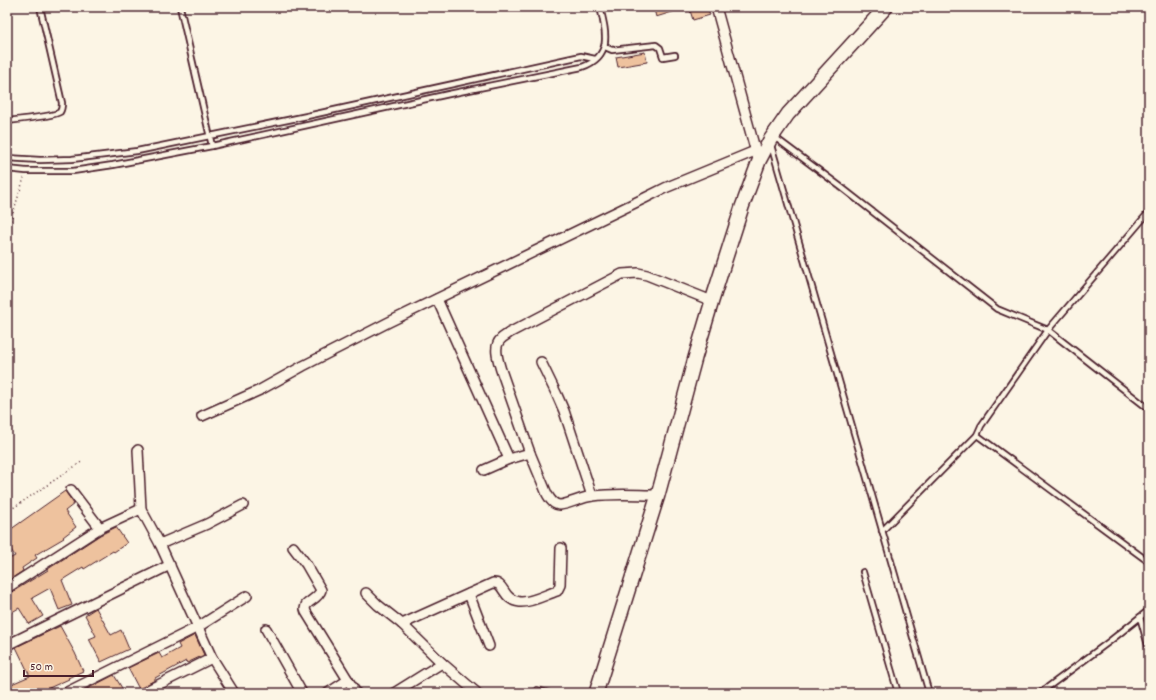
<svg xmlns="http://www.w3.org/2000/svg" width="1156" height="700" font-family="Dekko,sans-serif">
<rect width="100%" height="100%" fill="#fcf5e5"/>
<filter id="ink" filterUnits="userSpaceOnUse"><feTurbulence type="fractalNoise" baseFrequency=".025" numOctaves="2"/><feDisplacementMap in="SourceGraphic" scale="8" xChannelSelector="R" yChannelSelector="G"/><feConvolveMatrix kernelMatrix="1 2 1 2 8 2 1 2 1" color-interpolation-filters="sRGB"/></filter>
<g filter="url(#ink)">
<!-- building -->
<g fill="#eec29e" stroke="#4a1f2b">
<path d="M661,7H682V9L656,17L654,9Z"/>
<path d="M689,7H707L710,15L693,20Z"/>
<path d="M645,52L647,62L618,67L616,57Z"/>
<path d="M65,491L74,504L65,511L76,527L63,537L64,538L35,555L37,558L22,568L23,571L9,580L7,576V560L15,556L7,543V532Z"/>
<path d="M116,527L127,543L114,552L113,551L84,569L83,567L62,580L72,605L59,610L50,588L32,598L43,616L29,624L19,608L7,615V595L48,570V569L100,535Z"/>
<path d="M96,608L111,635L121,630L129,649L101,662L89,639L96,636L85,615Z"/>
<path d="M60,626L75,653L83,671L68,678L69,679L38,693H7V686L30,676L16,647Z"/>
<path d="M195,635L204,655L187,663L186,661L155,678V680L139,689L128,668L159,653L162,658L180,648L178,644Z"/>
<path d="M114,675L125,693H89L87,689Z"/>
</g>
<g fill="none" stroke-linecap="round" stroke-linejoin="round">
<defs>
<g id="lane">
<path d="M180,7L212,146"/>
<path d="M605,47L612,50L656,45L660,48L663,57L675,55"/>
<path d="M7,121C16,120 55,116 60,112C62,109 62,106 62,103L40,7"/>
<path d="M773,136L841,187L997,309L1048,330L1149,409"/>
<path d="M771,145L929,693"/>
<path d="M7,158L40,160L72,159L137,151L307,116L581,56L595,59"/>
<path d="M7,169L26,171H73L113,165L212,146L449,94L582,67C613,56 606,32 600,7"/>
<path d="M1149,212L1048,330L981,426L977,435L1149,562"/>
<path d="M882,531L977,435"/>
<path d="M863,572L898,693"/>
<path d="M1140,617L1149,649"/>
<path d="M537,690L548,693"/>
<path d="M1040,693L1110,641L1149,610"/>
</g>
<g id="street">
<path d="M716,7L757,156"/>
<path d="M437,299L509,459"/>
<path d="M541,362L557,395L564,411L592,496"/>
<path d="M202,416L260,390L303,366L389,322L645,198L665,188L755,151"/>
<path d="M138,450L141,509L160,544L212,658L234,693"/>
<path d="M484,470L509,459L530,453"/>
<path d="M71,490L100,528"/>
<path d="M658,495C637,495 614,493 593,496C582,497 570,504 560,505C553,505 550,499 547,494L530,453L501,370C498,360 493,346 501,339C504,336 507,335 509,333L622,274L638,273L647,275L712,301"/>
<path d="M160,544L207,524L243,505"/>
<path d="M293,547L306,564L321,590C319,597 311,600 306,605L305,609L306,612L356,693"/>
<path d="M7,588L100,528L141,509"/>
<path d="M366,593L378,605L402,624L442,663L477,693"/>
<path d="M469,594L489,646"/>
<path d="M402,624L493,583C505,582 502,600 520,602C531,603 547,594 557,591L560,585L561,548"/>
<path d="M266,629L302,693"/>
<path d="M7,645L170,565"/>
<path d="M150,689L212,658"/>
<path d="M65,693L198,627L247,596"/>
<path d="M328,693L348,680"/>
<path d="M394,693L442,663"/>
</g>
<path id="secondary" d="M596,693L658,495L695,358L712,301L742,207L759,161L770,140L788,114L886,7"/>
</defs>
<!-- lane casing -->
<use href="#lane" stroke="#4a1f2b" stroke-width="8"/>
<!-- street casing -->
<use href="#street" stroke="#4a1f2b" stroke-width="12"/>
<!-- secondary casing -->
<use href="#secondary" stroke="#4a1f2b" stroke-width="16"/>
<!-- path -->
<g stroke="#4a1f2b" stroke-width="1.5" stroke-dasharray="1 3" stroke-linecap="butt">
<path d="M7,232L24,178"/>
<path d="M7,512L83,461"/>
</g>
<!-- lane -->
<use href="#lane" stroke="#fcf5e5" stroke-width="4.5"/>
<!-- street -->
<use href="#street" stroke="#fcf5e5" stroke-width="9"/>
<!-- secondary -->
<use href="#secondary" stroke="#fcf5e5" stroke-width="13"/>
</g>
</g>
<!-- margin -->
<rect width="1156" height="700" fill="none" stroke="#fcf5e5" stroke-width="24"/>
<rect x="12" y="12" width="1132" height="676" fill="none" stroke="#4a1f2b" stroke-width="1.5" filter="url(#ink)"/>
<!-- scale -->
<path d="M24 670v6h69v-6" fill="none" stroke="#4a1f2b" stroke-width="2"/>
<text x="30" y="670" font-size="12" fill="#4a1f2b" stroke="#fcf5e5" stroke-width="3" paint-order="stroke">50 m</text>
</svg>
